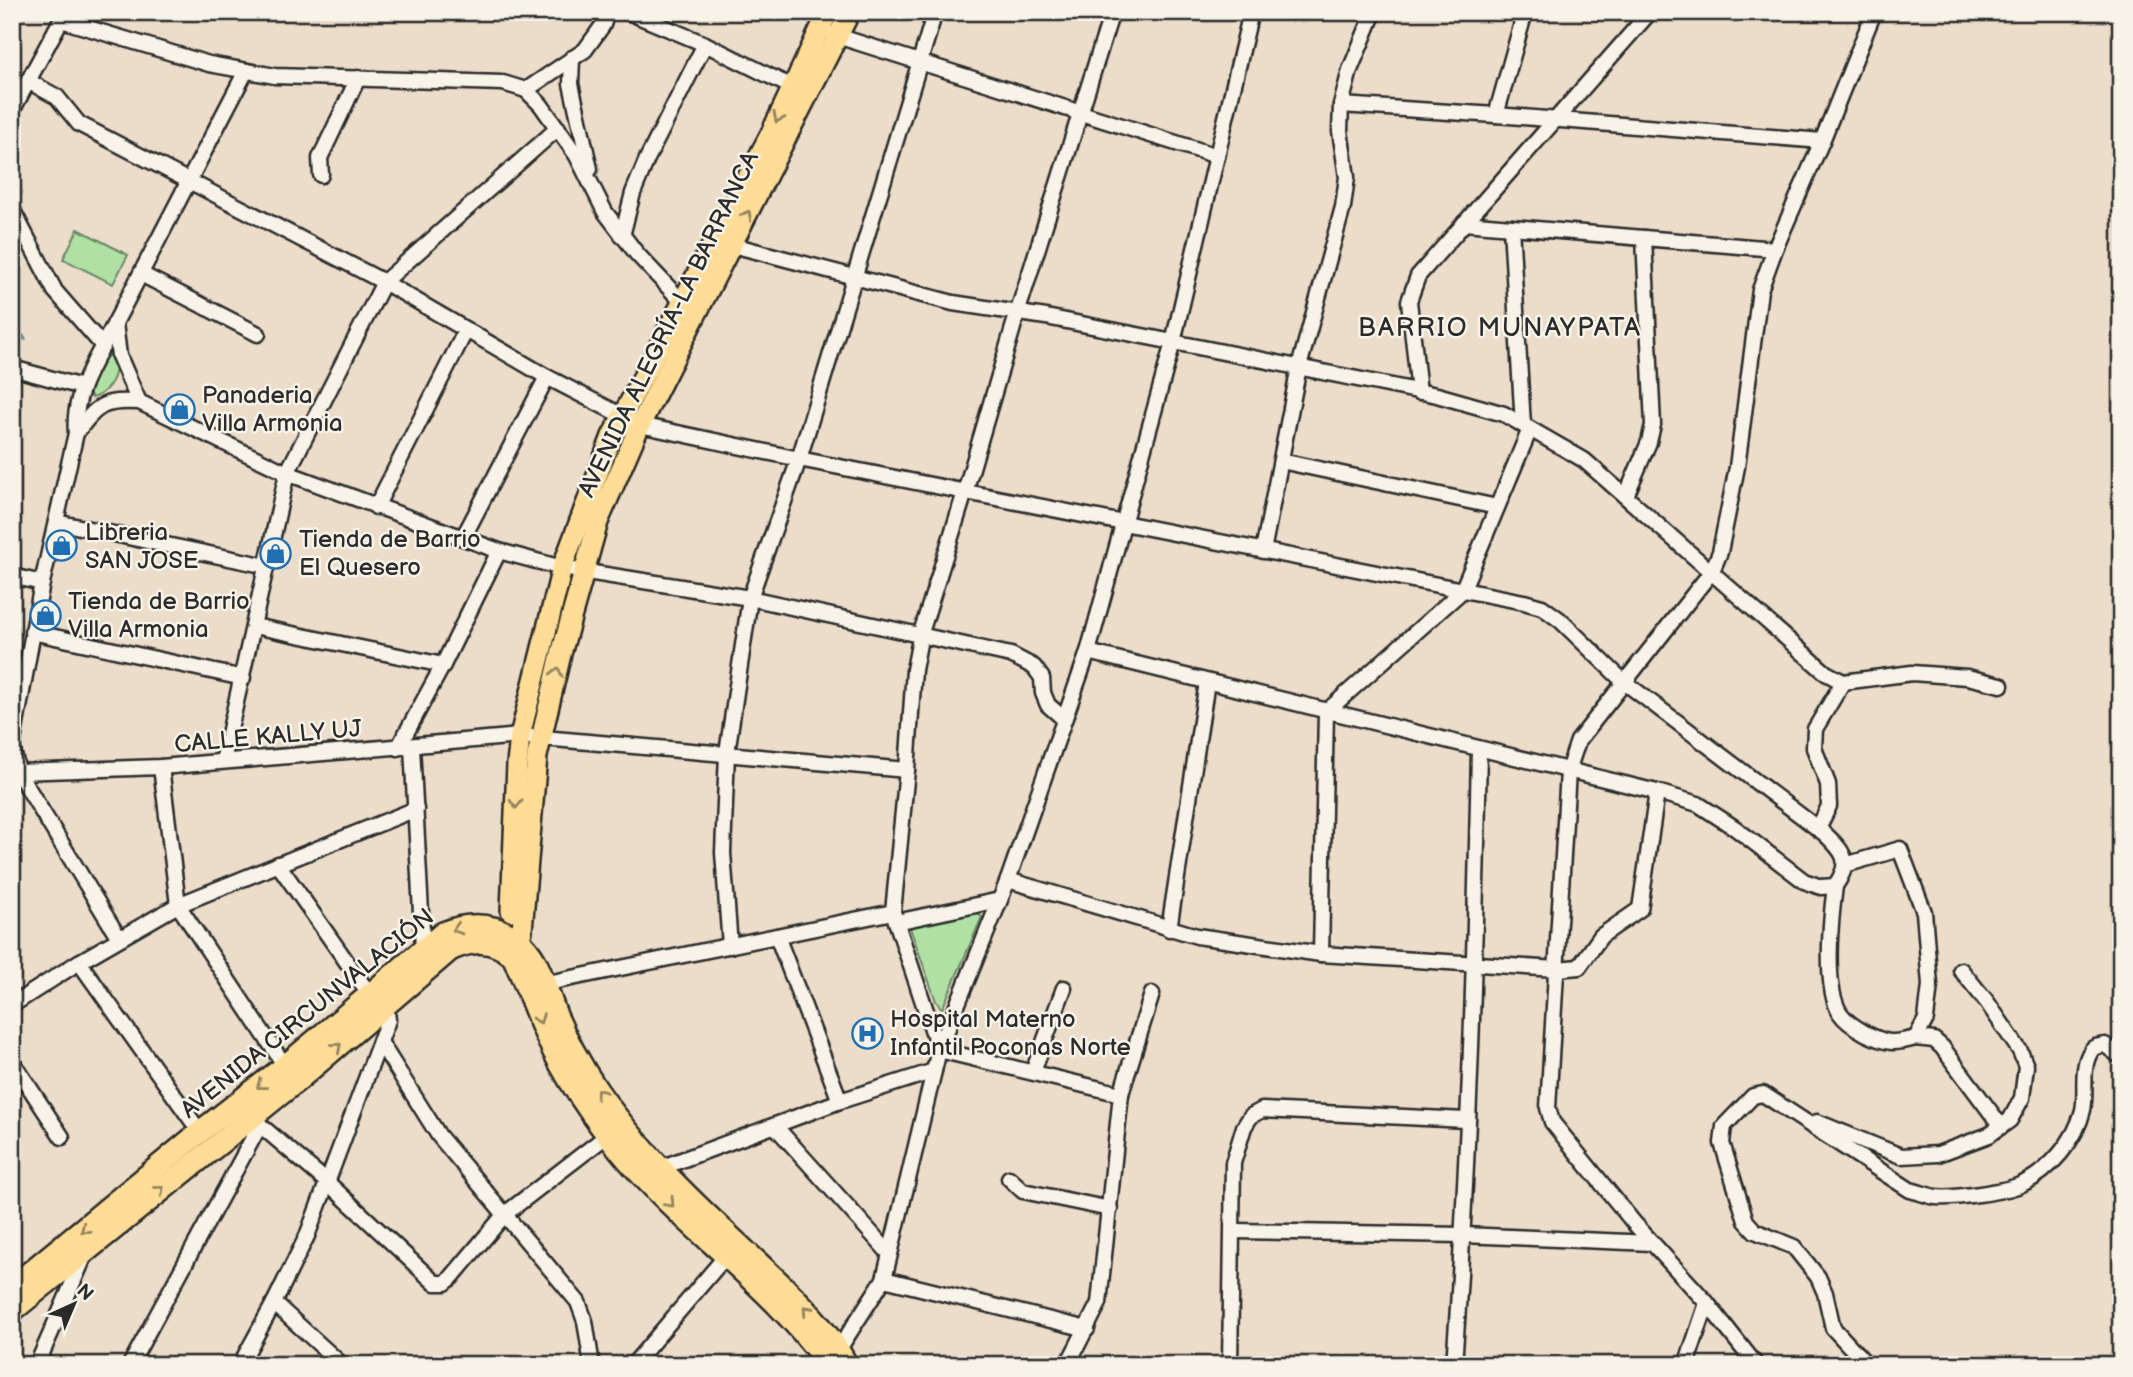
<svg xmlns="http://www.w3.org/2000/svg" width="2133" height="1377" font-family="'Balsamiq Sans',sans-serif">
<rect width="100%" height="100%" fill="#ebddc9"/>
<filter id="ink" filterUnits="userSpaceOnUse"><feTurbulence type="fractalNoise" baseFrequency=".0143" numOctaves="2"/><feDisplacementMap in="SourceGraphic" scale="14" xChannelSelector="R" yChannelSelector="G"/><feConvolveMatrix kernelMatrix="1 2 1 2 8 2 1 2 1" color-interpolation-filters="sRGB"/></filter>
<g filter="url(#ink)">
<!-- green -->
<g fill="#aee1a3" stroke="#6c8667" stroke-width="2">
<path d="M78,229L128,255L113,284L63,259Z"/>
<path d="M101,354C129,357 112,393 92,398L88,390Z"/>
<path d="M976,912L982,917L942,1009L936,1001L909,925Z"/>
</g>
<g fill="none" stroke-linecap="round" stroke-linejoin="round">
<!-- stream -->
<g stroke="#629398" stroke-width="3.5">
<path d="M551,12L558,15"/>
<path d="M12,324L25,339"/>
</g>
<defs>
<g id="minor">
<path d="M1112,12L1017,314L965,492L921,633L914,670L907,770L893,912L939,1050L1121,1094"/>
<path d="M831,34L1217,156"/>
<path d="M705,44L800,91"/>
<path d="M572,58L571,84L590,169"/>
<path d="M28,81L57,97L79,124L384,282L547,377L640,425L799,459L1524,602L1542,607L1560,620L1623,681L1825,834C1845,853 1852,862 1835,886L1821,887L1804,881L1735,828L1698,804L1657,792L1640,909L1601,936L1579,967L1557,969L1321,954L1197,936L1008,880"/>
<path d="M526,90L585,50L603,25L607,12"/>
<path d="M1341,105L1496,115L1822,141"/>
<path d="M12,111L61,20L209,64L275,76L503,83L526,90L541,105L577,156L605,212L637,254L687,307"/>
<path d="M1496,115L1525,12"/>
<path d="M321,175L320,158L358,78"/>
<path d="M12,209L55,291L103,346"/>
<path d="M1464,223L1775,249"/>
<path d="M1511,227L1523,425"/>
<path d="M622,236L633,193L647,159L705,44L628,12"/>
<path d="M725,243L953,303L1046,317L1173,342L1437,395L1504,414L1584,460L1826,673L1843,682L1912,673L1967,677L2001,685"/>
<path d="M141,274L258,334"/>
<path d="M115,323C97,358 72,392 76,433L42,583L12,746L18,772L119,938"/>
<path d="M12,368L82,387"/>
<path d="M1419,392L1409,301L1418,276L1650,12"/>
<path d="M139,402L119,356L115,323L246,71"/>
<path d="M76,433C98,405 102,400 139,402L287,473L499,551L562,568L750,598L1011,655L1034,667L1042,678L1043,693L1048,705L1063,718"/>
<path d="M1281,461L1497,507"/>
<path d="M1626,496L1649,442L1653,425L1644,238"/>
<path d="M376,507L466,330"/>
<path d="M56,522L267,566"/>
<path d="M463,538L547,377"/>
<path d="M1263,551L1299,367L1343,207L1347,177L1340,131L1341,105L1350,70L1374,12"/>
<path d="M12,576L42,583"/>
<path d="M254,626L443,665"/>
<path d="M32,632L243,678"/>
<path d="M1088,652L1657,792"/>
<path d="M412,747L423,949"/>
<path d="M398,748L443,665L499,551"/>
<path d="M223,761L287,473L384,282L558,128"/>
<path d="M161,767L178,905L285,1066"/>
<path d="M18,772L161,767L520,736L907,770"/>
<path d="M1818,829L1829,806L1828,784L1814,748L1815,729L1843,682"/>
<path d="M278,864L370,995"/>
<path d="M1835,886C1831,917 1823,986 1840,1013C1846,1022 1856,1028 1865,1033C1887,1044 1893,1044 1916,1038L1926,1019L1930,985L1924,912L1900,849L1845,865"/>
<path d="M896,922L1000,900"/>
<path d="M1169,929L1207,682"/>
<path d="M730,946L723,853L727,753L750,598L799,459L935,12"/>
<path d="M1321,954L1326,712L1462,591L1530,429"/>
<path d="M79,962L200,1132"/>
<path d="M538,985L893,912"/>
<path d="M12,1005L79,962L178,905L416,809"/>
<path d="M1916,1038L1934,1040L1942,1047L2001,1126"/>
<path d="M380,1042L439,1136L578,1302L585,1321L592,1365"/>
<path d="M12,1061L62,1137"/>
<path d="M1033,1072L1064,988"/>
<path d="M840,1101L934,1071"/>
<path d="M254,1115L260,1125L327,1182L435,1283H445L451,1278L505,1214L613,1131"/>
<path d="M1817,1122L1901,1156L1938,1154L1989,1135L2010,1120L2022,1098L2026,1066L2020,1051L1987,1002L1961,970"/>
<path d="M775,1126L890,1254"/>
<path d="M660,1168L840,1101L777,936"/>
<path d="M1009,1178L1023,1191L1110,1209"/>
<path d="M1234,1231L1463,1235L1652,1243"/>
<path d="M884,1279L1087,1329"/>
<path d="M274,1303L342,1365"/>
<path d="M835,1355L884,1279L939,1050L1008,880L1088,652L1173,342L1251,12"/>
<path d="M39,1365V1360L85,1255"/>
<path d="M130,1365L260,1125"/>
<path d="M240,1365L274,1303L307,1236L388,1020L386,1004"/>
<path d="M633,1365L731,1250"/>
<path d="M1065,1365L1072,1356L1099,1303L1121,1094L1152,994"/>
<path d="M1230,1365L1233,1163L1244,1127L1251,1116L1262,1110L1466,1120"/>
<path d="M1454,1365C1469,1160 1475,955 1479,750"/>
<path d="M1686,1365L1707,1303"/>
<path d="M1756,1365L1707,1303L1634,1223L1552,1122L1548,1108L1568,771L1578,741L1712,571L1720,552L1737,467L1760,290L1775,249L1822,141L1874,12"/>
<path d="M1867,1365L1833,1328L1825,1293L1818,1277L1794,1247L1755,1231L1746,1221L1722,1143L1724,1126L1753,1096L1763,1094L1910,1190C1919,1192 1928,1196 1936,1197C1952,1199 2009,1191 2022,1184C2050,1171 2076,1140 2083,1110C2087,1092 2080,1068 2091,1051C2094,1046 2099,1046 2105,1045L2121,1057"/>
</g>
<g id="major">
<path d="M511,911L517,764L520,736L562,568L612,436L771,133L828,12"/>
<path d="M514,953L520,942L522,930L537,756L561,654L598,522L640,425L850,12"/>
</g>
<g id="highway">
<path d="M12,1287L200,1132L285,1066L443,933C478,918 515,926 535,961C544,978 549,997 556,1015C567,1041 582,1067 597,1090C636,1147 686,1196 737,1243C777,1281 820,1316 847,1365"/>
<path d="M12,1311L298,1080L450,950C473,939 493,939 513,956C525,982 534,1009 546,1035C566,1081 595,1121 627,1159C690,1232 772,1286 828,1365"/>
</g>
</defs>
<!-- minor casing -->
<use href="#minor" stroke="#2b2b2b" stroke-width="19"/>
<!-- major casing -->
<use href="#major" stroke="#2b2b2b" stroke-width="24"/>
<!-- highway casing -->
<use href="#highway" stroke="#2b2b2b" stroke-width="26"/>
<!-- minor -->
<use href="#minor" stroke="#f7f3e8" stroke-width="14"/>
<!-- major -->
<use href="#major" stroke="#ffdd96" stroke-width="19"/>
<!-- highway -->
<use href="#highway" stroke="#ffdd96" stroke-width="21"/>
</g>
<!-- one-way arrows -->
<defs><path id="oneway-chevron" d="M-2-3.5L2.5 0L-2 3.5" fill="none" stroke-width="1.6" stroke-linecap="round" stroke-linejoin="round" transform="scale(1.75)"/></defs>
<g stroke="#958460">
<use href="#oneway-chevron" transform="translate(778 118) rotate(116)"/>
<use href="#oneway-chevron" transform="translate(747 215) rotate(-62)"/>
<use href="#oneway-chevron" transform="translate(557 672) rotate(-76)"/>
<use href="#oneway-chevron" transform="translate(516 804) rotate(92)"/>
<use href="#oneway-chevron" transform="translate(457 929) rotate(164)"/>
<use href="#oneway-chevron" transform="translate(539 1019) rotate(69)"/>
<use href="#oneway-chevron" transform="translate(337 1047) rotate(-41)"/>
<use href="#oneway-chevron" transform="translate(261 1085) rotate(142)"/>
<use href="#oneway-chevron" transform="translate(600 1093) rotate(-125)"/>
<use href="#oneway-chevron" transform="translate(160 1190) rotate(-40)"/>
<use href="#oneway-chevron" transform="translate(670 1203) rotate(46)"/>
<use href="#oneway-chevron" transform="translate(85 1229) rotate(140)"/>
<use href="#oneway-chevron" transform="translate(807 1310) rotate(-132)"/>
</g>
</g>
<!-- icons -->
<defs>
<symbol id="shop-ring" viewBox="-11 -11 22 22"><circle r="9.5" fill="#f7f3e8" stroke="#1f6fb2" stroke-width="1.5"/><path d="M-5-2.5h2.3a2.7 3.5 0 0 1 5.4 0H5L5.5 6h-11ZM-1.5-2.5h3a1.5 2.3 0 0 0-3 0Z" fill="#1f6fb2"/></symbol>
<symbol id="hospital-ring" viewBox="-11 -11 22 22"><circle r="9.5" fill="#f7f3e8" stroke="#1f6fb2" stroke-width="1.5"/><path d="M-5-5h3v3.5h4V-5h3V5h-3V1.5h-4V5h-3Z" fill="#1f6fb2"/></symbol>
</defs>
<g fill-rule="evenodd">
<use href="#shop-ring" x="162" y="392" width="35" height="35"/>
<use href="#shop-ring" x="44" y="528" width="35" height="35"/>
<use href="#shop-ring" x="258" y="536" width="35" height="35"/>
<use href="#shop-ring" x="28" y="598" width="35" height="35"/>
<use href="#hospital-ring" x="850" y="1016" width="35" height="35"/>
</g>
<g text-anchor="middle" stroke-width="5" stroke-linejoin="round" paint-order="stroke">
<!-- street labels -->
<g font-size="24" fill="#2b2b2b" stroke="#f7f3e8">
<text transform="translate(668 324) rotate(-64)" y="8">AVENIDA ALEGRÍA-LA BARRANCA</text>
<text transform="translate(268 736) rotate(-5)" y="8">CALLE KALLY UJ</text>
<text transform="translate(307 1013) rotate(-39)" y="8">AVENIDA CIRCUNVALACIÓN</text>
</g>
<!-- poi labels -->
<g font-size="24" fill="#2b2b2b" stroke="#f7f3e8" text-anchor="start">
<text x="202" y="403">Panaderia<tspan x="202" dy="28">Villa Armonia</tspan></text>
<text x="85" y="540">Libreria<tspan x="85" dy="28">SAN JOSE</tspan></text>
<text x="299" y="547">Tienda de Barrio<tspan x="299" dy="28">El Quesero</tspan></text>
<text x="68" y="609">Tienda de Barrio<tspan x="68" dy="28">Villa Armonia</tspan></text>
<text x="890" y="1027">Hospital Materno<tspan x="890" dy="28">Infantil Poconas Norte</tspan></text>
</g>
<!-- neighbourhood labels -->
<g font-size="26" letter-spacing="2" fill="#2b2b2b" stroke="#f7f3e8">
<text x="1500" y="336">BARRIO MUNAYPATA</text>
</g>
</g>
<!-- margin -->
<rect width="2133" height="1377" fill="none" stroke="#f7f3e8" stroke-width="42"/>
<rect x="21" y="21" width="2091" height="1335" fill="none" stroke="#2b2b2b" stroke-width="2.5" filter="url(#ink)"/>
<!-- north arrow -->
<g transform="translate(74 1304) rotate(44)" stroke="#f7f3e8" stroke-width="5" paint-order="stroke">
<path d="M0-5L12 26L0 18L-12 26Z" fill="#2b2b2b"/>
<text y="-10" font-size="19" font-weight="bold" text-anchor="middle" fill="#2b2b2b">N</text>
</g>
</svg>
